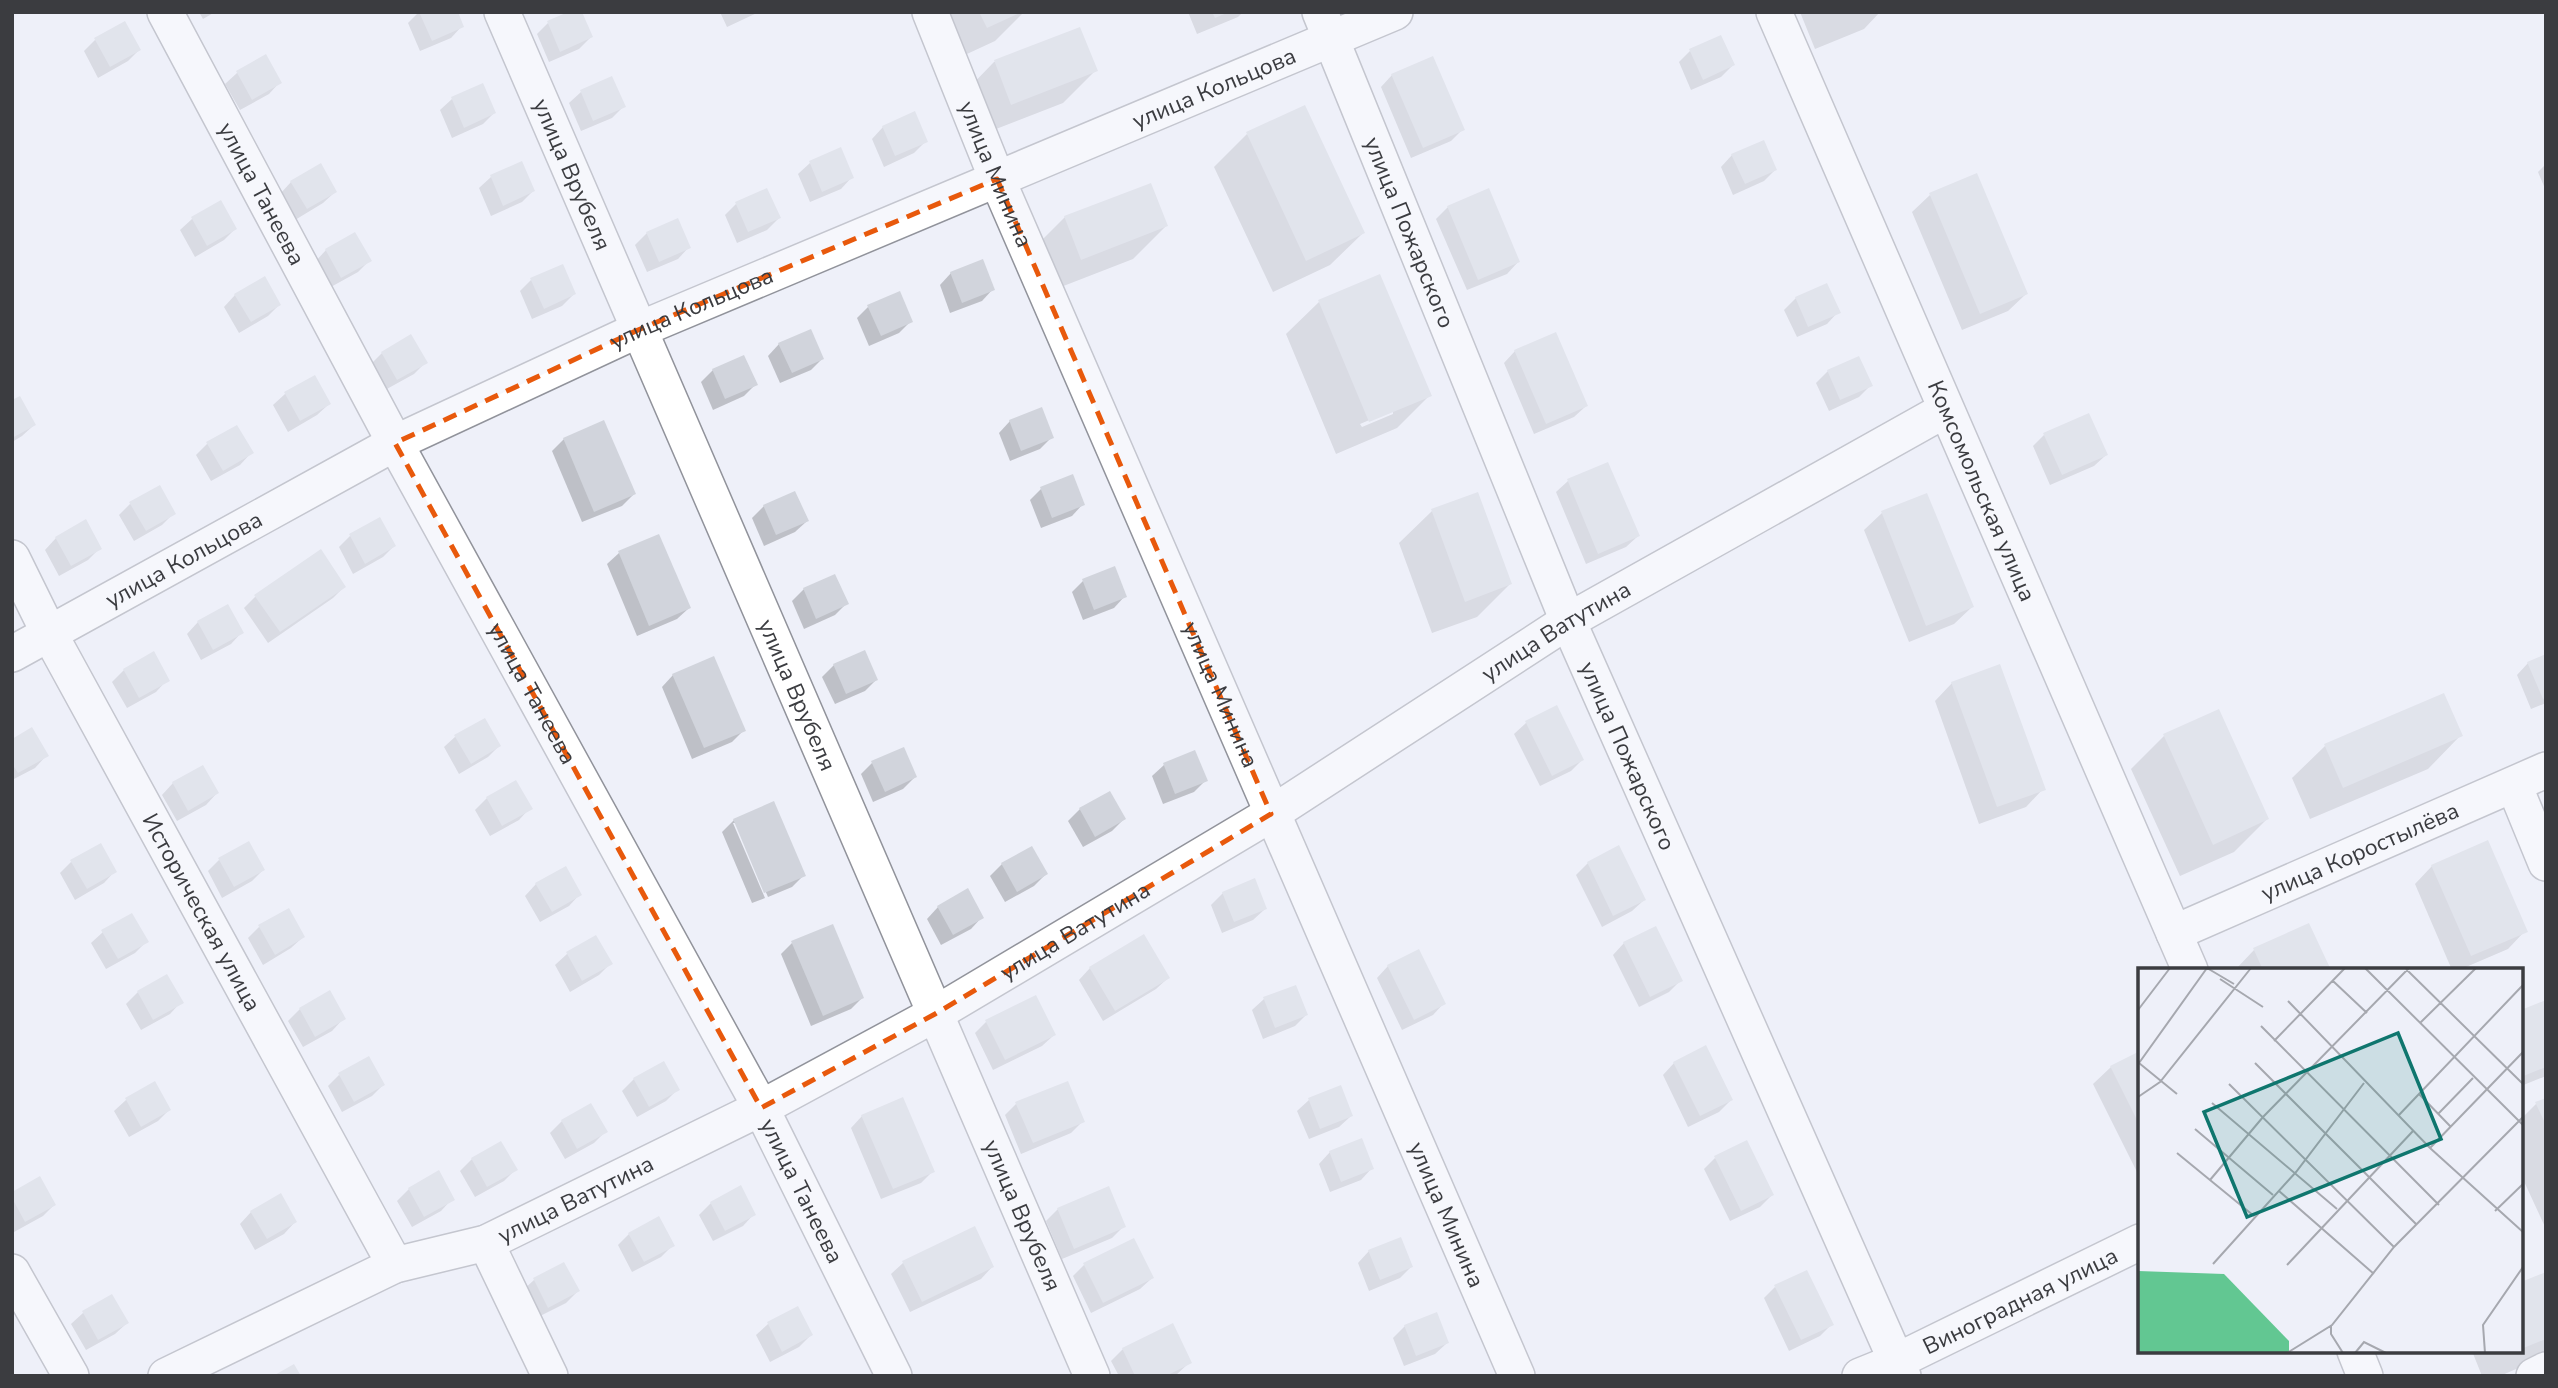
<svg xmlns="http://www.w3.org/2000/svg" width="2558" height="1388" font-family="'Nunito Sans',sans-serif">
<rect width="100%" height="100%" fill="#eef0f9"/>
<!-- shadow -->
<g fill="#0003" fill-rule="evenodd">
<path d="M199,12H215L203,19Z"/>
<path d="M419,12L462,26L451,38L420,51L408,23Z"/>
<path d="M720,12H759L727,27Z"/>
<path d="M932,12H1024L995,41L954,60Z"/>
<path d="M1188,12H1243L1238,17L1197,34Z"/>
<path d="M1800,12H1880L1864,29L1815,49Z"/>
<path d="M548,23L591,37L579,49L549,62L537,34Z"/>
<path d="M1079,29L1096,70L1063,103L978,136L962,95L994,62Z"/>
<path d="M95,40L139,50L128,61L98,78L84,51Z"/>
<path d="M1690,51L1733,65L1721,77L1691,90L1679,62Z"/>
<path d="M266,56L280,82L269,94L240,110L225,84L237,73Z"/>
<path d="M1392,75L1462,130L1451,141L1411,158L1381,87Z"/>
<path d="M611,79L624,106L612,118L581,131L569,103L581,92Z"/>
<path d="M452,99L494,113L483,124L452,138L440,110Z"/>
<path d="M883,127L926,141L914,153L884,167L872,139Z"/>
<path d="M1247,134L1363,233L1330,265L1273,292L1214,167Z"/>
<path d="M1732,155L1775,170L1764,181L1733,195L1721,167Z"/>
<path d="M521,163L533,191L522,202L491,216L479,188L491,177Z"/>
<path d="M810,163L852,177L841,189L810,202L798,174Z"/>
<path d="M2546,164V191L2538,172Z"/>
<path d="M291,182L335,192L323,203L295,220L280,194Z"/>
<path d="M1930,195L2026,294L2008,311L1962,330L1912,212Z"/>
<path d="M221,203L235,229L224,240L195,257L180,230L192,219Z"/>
<path d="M736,204L779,218L767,230L737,243L725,215Z"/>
<path d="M1448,207L1518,262L1507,274L1467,290L1436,219Z"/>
<path d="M1065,217L1166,226L1133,259L1048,292L1032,250Z"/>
<path d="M647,233L689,247L678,259L647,272L635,245Z"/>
<path d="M326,250L370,260L358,272L329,288L315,262Z"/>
<path d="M951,273L993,289L982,301L950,313L940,285Z"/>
<path d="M1379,276L1430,395L1397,428L1336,454L1286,334L1319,302ZM1393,410V414L1362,427L1360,424Z"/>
<path d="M531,280L574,294L562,306L532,319L520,291Z"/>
<path d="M235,295L279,305L268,316L239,333L224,307Z"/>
<path d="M1796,298L1838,312L1827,324L1797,337L1784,310Z"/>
<path d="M868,307L911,321L899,333L869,346L857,318Z"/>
<path d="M411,336L425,363L414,374L385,390L370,365L382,353Z"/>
<path d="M779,344L822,359L811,370L780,383L768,356Z"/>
<path d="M1515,351L1586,406L1574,417L1534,434L1504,363Z"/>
<path d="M713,370L756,384L744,396L713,410L701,382Z"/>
<path d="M1828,371L1870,386L1859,397L1829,411L1816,383Z"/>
<path d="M314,378L329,404L317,415L288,432L273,405L285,394Z"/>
<path d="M12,402L34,425L22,436L12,442Z"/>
<path d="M1010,421L1052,437L1040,449L1010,461L999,433Z"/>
<path d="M2044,435L2106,455L2094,466L2050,485L2033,446Z"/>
<path d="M564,439L634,494L622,506L582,522L552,451Z"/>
<path d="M208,443L251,453L240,465L211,481L196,455Z"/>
<path d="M1607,464L1638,536L1626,547L1586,564L1556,492L1568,481Z"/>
<path d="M1041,489L1083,504L1072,516L1041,528L1030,500Z"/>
<path d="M1477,494L1510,584L1477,617L1432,633L1399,543L1432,511Z"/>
<path d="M1926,495L1972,607L1954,624L1909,642L1864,530L1882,513Z"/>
<path d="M130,504L174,513L162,525L134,541L119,515Z"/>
<path d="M764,506L807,521L795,532L764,546L752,518Z"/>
<path d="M350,536L394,546L383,557L353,574L339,547Z"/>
<path d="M658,536L689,608L677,619L637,636L607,564L619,553Z"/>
<path d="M56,538L100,548L88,560L59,576L45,550Z"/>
<path d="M320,552L344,587L333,598L268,643L244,608L255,597Z"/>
<path d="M1083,581L1125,596L1114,608L1083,620L1072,592Z"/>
<path d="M804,589L846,604L835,615L804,629L792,601Z"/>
<path d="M198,622L242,632L231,644L201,660L187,634Z"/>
<path d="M153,654L167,680L156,692L127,708L112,682L124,670Z"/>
<path d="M2546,656V703L2531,709L2517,675L2528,663Z"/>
<path d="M834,665L876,680L865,691L835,704L822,677Z"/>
<path d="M673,675L744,730L732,742L692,759L662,687Z"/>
<path d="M1952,683L2043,789L2026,807L1979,824L1935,701Z"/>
<path d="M1556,707L1582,760L1571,771L1540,786L1514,734L1526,723Z"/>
<path d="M2218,711L2267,819L2234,852L2180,876L2131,769L2164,736Z"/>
<path d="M456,736L499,746L488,757L459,774L444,747Z"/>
<path d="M2460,736L2428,769L2310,819L2292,778L2325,746Z"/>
<path d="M12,741L46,756L35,768L12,780Z"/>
<path d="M872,763L915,777L903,789L873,802L861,774Z"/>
<path d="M1164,765L1206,780L1194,792L1163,804L1152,776Z"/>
<path d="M515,782L530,808L519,820L490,836L475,810L487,798Z"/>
<path d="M173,783L217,793L206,805L177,821L162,795Z"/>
<path d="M1080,809L1124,819L1112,831L1083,847L1068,821Z"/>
<path d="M734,820L804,875L792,887L768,897L736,823H733L765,898L752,903L722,832Z"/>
<path d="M219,860L263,870L252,881L222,898L208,871Z"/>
<path d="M71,862L115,871L104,883L75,900L60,873Z"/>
<path d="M1588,863L1644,900L1632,911L1602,927L1576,875Z"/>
<path d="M1002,864L1046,874L1034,886L1005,902L990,876Z"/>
<path d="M2432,866L2525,931L2508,949L2459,970H2452L2415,884Z"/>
<path d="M536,884L580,894L569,906L540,922L525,896Z"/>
<path d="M1223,893L1265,909L1253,920L1222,933L1211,905Z"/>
<path d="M938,907L982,917L971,929L941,945L927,919Z"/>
<path d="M259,927L303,937L291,948L263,965L248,938Z"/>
<path d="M103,932L146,942L135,953L106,969L91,943Z"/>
<path d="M596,938L610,964L599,975L570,992L555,965L567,954Z"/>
<path d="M792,943L862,998L851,1009L811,1026L781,954Z"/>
<path d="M1624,943L1680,981L1669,992L1639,1007L1613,955Z"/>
<path d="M2254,950L2329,970H2235Z"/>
<path d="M1388,966L1444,1003L1433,1015L1402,1030L1377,978Z"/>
<path d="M1090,968L1168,978L1156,989L1103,1021L1079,980Z"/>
<path d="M166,976L181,1002L170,1014L141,1030L126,1004L138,992Z"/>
<path d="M329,993L343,1019L332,1031L303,1047L288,1021L300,1009Z"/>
<path d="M1264,999L1306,1015L1295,1026L1263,1039L1252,1010Z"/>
<path d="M2546,1002V1076L2521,1086V1012Z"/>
<path d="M986,1022L1054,1035L1042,1046L993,1070L975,1033Z"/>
<path d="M2140,1053V1178L2093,1084L2111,1067Z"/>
<path d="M1674,1063L1731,1100L1719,1112L1688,1127L1663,1075Z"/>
<path d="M339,1075L383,1085L372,1096L342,1112L328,1086Z"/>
<path d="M634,1079L678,1089L666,1101L637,1117L622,1091Z"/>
<path d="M155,1083L169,1110L158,1121L129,1137L114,1111L126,1100Z"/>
<path d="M1309,1100L1351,1116L1339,1127L1309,1139L1297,1111Z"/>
<path d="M2546,1100V1229L2521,1175V1119L2536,1104Z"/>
<path d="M1016,1104L1083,1121L1071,1133L1021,1154L1005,1115Z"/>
<path d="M862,1116L933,1171L921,1183L881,1199L851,1128Z"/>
<path d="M562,1121L606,1131L594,1143L565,1159L550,1133Z"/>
<path d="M501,1143L516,1169L504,1181L475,1197L460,1171L472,1159Z"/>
<path d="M1330,1152L1372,1168L1361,1180L1330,1192L1319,1164Z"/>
<path d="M1715,1158L1772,1195L1760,1207L1730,1221L1704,1169Z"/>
<path d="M409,1189L452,1199L441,1211L412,1227L397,1201Z"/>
<path d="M12,1194L54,1205L43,1216L14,1232Z"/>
<path d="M711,1203L754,1214L743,1226L713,1241L699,1215Z"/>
<path d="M1058,1209L1124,1226L1112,1238L1062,1259L1046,1221Z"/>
<path d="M251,1212L295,1222L284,1234L255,1250L240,1224Z"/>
<path d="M629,1234L673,1245L661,1257L632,1272L618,1245Z"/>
<path d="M1369,1251L1411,1267L1400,1278L1369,1291L1358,1263Z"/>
<path d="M903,1263L992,1267L981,1279L910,1312L891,1274Z"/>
<path d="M1084,1265L1152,1278L1140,1289L1091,1313L1073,1276Z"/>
<path d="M2546,1274V1356L2500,1376H2482L2472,1351H2521V1284Z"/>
<path d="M534,1280L578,1291L566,1303L536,1318L522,1291Z"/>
<path d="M1775,1287L1832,1324L1820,1336L1789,1351L1764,1298Z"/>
<path d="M797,1308L811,1335L799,1347L770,1362L756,1335L768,1324Z"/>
<path d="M83,1313L127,1323L115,1334L86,1350L71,1324Z"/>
<path d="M1405,1326L1447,1343L1435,1354L1404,1366L1393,1338Z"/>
<path d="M1123,1349L1190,1362L1175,1376H1119L1111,1361Z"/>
</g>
<!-- building -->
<g fill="#d1d4dc">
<path d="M419,12H458L464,27L432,41Z"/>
<path d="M568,12H582L593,37L560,52L547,21Z"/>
<path d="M979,12H1022L987,28Z"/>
<path d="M1212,12H1229L1215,18Z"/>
<path d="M125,21L141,50L110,67L94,38Z"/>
<path d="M1080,27L1098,71L1011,105L994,60Z"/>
<path d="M1721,35L1735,65L1703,80L1689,49Z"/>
<path d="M266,54L282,83L252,100L236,71Z"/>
<path d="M1433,56L1465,130L1423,148L1391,74Z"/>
<path d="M612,76L626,107L593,121L580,90Z"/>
<path d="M483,83L496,113L464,128L451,97Z"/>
<path d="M1305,105L1365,233L1306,261L1246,132Z"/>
<path d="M915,111L928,142L895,156L882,126Z"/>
<path d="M1764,140L1777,170L1745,184L1731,154Z"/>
<path d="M841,147L854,178L822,192L809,161Z"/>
<path d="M522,161L535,191L503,206L490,175Z"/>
<path d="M321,163L337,192L307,209L290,181Z"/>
<path d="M1977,173L2028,294L1980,314L1929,193Z"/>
<path d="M1151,183L1168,226L1081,260L1064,216Z"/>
<path d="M767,188L781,218L748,232L735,202Z"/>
<path d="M1489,188L1520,262L1478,280L1447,206Z"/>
<path d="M221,200L237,229L207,246L191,217Z"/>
<path d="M678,218L691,248L659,262L646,232Z"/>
<path d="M355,232L372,261L341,278L325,249Z"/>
<path d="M983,259L995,290L962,303L950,272Z"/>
<path d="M563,264L576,294L544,309L530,278Z"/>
<path d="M1380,274L1432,396L1369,422L1318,300Z"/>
<path d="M265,276L281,305L251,322L234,294Z"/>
<path d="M1827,283L1841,313L1808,327L1795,297Z"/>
<path d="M900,291L913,322L881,336L867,305Z"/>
<path d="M811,329L824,359L792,373L778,343Z"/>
<path d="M1556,332L1588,406L1546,424L1514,350Z"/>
<path d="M411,334L428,363L397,380L381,352Z"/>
<path d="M744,355L758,385L725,399L712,369Z"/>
<path d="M1859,356L1873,386L1840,400L1827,370Z"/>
<path d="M315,375L331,404L300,421L284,392Z"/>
<path d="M20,396L36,425L12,438V400Z"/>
<path d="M1042,407L1054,438L1021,451L1009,420Z"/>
<path d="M2089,413L2108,455L2062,475L2043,433Z"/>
<path d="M604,420L636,494L594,512L563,438Z"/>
<path d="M237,425L254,453L223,471L206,442Z"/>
<path d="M1608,462L1640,536L1598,554L1567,479Z"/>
<path d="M1073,474L1085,505L1052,518L1040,487Z"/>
<path d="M160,485L176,514L146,531L129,502Z"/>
<path d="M795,491L809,521L776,535L763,505Z"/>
<path d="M1478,492L1512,584L1465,602L1431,509Z"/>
<path d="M1927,493L1974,607L1926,626L1881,511Z"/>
<path d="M380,517L396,546L365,564L349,534Z"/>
<path d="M86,519L102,549L71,566L55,537Z"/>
<path d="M659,534L691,608L649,626L618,551Z"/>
<path d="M321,549L346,587L280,632L254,595Z"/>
<path d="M1115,566L1127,597L1094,610L1082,579Z"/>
<path d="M835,574L849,604L816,619L803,588Z"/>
<path d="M228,604L244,633L213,650L197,621Z"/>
<path d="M865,650L878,680L846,694L833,664Z"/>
<path d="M154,651L170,681L139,698L123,669Z"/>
<path d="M2546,654V698L2543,699L2527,662Z"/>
<path d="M714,656L746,731L704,748L672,674Z"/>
<path d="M2000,664L2046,790L1997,807L1951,682Z"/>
<path d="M2444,693L2463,736L2343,788L2324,744Z"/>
<path d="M1557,705L1584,760L1552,776L1525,721Z"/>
<path d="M2219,709L2269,819L2213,845L2163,734Z"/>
<path d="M485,718L501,746L471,764L454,735Z"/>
<path d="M32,727L49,756L18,773L12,764V739Z"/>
<path d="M904,747L917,777L885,792L871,761Z"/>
<path d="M1195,750L1208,781L1175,794L1163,763Z"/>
<path d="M203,765L219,793L188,811L172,782Z"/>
<path d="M516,780L533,809L502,826L486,797Z"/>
<path d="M1110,791L1126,819L1095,837L1079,808Z"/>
<path d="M774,801L806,876L764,893L733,819Z"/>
<path d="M2488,840L2528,932L2471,956L2431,865Z"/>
<path d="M249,841L265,870L234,887L218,858Z"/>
<path d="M101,843L117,872L87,889L70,860Z"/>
<path d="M1619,845L1646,900L1613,916L1587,862Z"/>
<path d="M1032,846L1048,874L1017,892L1001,863Z"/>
<path d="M566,866L582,895L552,912L535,883Z"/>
<path d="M1255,878L1267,909L1234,922L1222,892Z"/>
<path d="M968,888L984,918L953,935L937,906Z"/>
<path d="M289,908L305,937L275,955L258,925Z"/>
<path d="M132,913L149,942L118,959L101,930Z"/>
<path d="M2309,923L2331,970H2263L2253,948Z"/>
<path d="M833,924L864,998L823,1016L791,941Z"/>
<path d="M1656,926L1683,981L1650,997L1623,942Z"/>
<path d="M1144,934L1170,978L1115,1011L1089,967Z"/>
<path d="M596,935L613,964L582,981L566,952Z"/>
<path d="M1419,949L1446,1004L1414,1020L1387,965Z"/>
<path d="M167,974L184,1003L153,1020L137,991Z"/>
<path d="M1296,985L1308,1015L1275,1028L1263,997Z"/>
<path d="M330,990L346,1019L315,1037L299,1008Z"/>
<path d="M1036,995L1056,1035L1005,1060L985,1020Z"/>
<path d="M2546,1000V1067L2521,1077V1010Z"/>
<path d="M1706,1045L1733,1100L1700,1116L1673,1062Z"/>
<path d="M2140,1051V1126L2110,1066Z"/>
<path d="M369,1056L385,1085L354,1102L338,1073Z"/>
<path d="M664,1061L680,1090L649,1107L633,1078Z"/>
<path d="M155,1081L171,1110L141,1127L125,1098Z"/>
<path d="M1068,1081L1085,1122L1033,1143L1015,1102Z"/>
<path d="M1341,1085L1353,1116L1320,1129L1308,1098Z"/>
<path d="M903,1097L935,1172L893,1189L861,1115Z"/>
<path d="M2546,1098V1125L2535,1102Z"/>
<path d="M591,1103L608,1132L577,1149L561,1120Z"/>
<path d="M1362,1138L1374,1169L1341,1182L1329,1151Z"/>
<path d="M1747,1140L1774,1195L1741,1211L1714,1156Z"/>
<path d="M501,1141L518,1170L487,1187L471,1158Z"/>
<path d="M439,1170L455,1200L424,1217L408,1188Z"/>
<path d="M40,1176L56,1205L25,1222L12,1198V1192Z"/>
<path d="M741,1185L756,1215L725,1231L710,1202Z"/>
<path d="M1109,1186L1126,1227L1074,1249L1057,1208Z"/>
<path d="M281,1193L297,1222L267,1239L250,1211Z"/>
<path d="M659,1216L675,1246L644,1262L628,1233Z"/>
<path d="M975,1226L994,1267L922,1302L902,1261Z"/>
<path d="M1401,1237L1413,1267L1380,1280L1368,1250Z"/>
<path d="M1134,1238L1154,1278L1103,1303L1083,1263Z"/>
<path d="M564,1262L580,1291L548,1308L533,1278Z"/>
<path d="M1807,1270L1834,1325L1801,1340L1774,1285Z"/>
<path d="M2546,1272V1339L2521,1349V1282Z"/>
<path d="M112,1294L129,1323L98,1340L82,1311Z"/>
<path d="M798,1306L813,1335L782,1352L767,1322Z"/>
<path d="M1437,1312L1449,1343L1416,1356L1404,1325Z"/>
<path d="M1173,1323L1192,1363L1166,1376H1135L1122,1348Z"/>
<path d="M294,1364L301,1376H273Z"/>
</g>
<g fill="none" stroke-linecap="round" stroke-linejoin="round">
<defs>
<g id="minor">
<path id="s1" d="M165,12L395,443L761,1108L894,1376"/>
<path id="s2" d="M502,12L1092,1376"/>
<path id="s3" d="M930,12L997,179L1517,1376"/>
<path id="s4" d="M1320,12L1568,621L1903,1376"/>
<path id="s5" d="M1774,12L2190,970"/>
<path id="s6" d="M12,558L49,633L395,1265"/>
<path id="s7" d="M12,654L395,443L638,330L1395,12"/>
<path d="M2514,785L2546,863"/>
<path id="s8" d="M2174,933L2546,770"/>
<path d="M486,1243L550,1376"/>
<path d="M12,1272L71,1376"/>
<path d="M2355,1351L2365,1376"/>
<path id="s9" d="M166,1376L395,1265L486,1243L761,1108L935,1014L1271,814L1568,621L1945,410"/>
<path id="s10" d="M1860,1376L1897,1361L2140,1242"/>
<path d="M2534,1376L2546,1370"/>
</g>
</defs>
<!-- minor casing -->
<use href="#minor" stroke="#91939b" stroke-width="38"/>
<!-- minor -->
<use href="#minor" stroke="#fff" stroke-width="35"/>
</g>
<!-- marked area -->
<path d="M0 0H2558V1388H0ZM997,179L1271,814L935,1014L761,1108L395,443L638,330Z" fill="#eef0f9" fill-opacity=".55" fill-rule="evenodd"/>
<path fill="none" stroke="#e8590c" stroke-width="5" stroke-dasharray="14 9" stroke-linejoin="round" d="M997,179L1271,814L935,1014L761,1108L395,443L638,330Z"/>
<g text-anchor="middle" stroke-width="5" stroke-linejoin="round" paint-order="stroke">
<!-- street labels -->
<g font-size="23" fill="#3b3c40" stroke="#fefefe">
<text dy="8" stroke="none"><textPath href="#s7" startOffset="1330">улица Кольцова</textPath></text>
<text dy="8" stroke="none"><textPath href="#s2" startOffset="177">улица Врубеля</textPath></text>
<text dy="8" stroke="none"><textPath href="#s3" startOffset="175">улица Минина</textPath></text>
<text dy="8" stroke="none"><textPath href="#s1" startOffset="206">улица Танеева</textPath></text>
<text dy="8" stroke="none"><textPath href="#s4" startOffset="238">улица Пожарского</textPath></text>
<text dy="8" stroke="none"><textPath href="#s7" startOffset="763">улица Кольцова</textPath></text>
<text dy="8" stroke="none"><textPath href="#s5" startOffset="522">Комсомольская улица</textPath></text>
<text dy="8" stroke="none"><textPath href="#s7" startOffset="196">улица Кольцова</textPath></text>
<text dy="8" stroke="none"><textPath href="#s9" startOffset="1582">улица Ватутина</textPath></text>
<text dy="8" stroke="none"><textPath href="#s1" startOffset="774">улица Танеева</textPath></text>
<text dy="8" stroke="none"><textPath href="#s2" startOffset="744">улица Врубеля</textPath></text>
<text dy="8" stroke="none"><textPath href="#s3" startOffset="742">улица Минина</textPath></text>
<text dy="8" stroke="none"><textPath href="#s4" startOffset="805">улица Пожарского</textPath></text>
<text dy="8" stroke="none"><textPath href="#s8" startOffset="203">улица Коростылёва</textPath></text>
<text dy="8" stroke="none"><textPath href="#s6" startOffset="402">Историческая улица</textPath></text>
<text dy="8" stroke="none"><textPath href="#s9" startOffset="1015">улица Ватутина</textPath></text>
<text dy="8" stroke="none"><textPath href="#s1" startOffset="1340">улица Танеева</textPath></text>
<text dy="8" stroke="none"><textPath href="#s9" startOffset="448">улица Ватутина</textPath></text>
<text dy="8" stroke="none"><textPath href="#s2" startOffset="1311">улица Врубеля</textPath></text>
<text dy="8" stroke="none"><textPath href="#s3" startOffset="1309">улица Минина</textPath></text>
<text dy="8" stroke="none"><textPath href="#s10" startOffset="177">Виноградная улица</textPath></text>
</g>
</g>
<!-- overview -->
<g transform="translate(2138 968)">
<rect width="385" height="385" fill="#eef0f9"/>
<path d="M0,303L86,306L151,373V385H0Z" fill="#62c792"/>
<path fill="none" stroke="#a6a8af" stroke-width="2" d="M69,0L96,16M227,0L385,157M268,1L385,116M82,11L125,39M195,13L229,45M150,33L292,180L385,264M0,42L32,0M282,55L338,0M123,58L301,237M136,73L207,0M1,95L69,0M1,95L39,126M117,95L279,257M91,116L256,279M281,126L312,158M0,129L22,114L113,0M74,135L199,241M300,146L335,110M260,148L385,17M57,161L135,227M292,180L385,84M39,185L116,248M72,212L125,149L271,0M141,223L236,306M357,243L385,216M75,296L158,204L226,115M149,297L275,163M193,358V366L205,385M149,385L194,357L256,279L385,149M217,385L226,374L248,385M347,385L345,357L385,299"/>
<path fill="#0f766e" fill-opacity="0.15" stroke="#0f766e" stroke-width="3.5" d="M260,65L303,171L109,249L66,144Z"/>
<rect width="385" height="385" fill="none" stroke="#3b3c40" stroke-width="3.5"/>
</g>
<!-- border -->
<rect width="2558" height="1388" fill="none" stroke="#3b3c40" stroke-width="28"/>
</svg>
